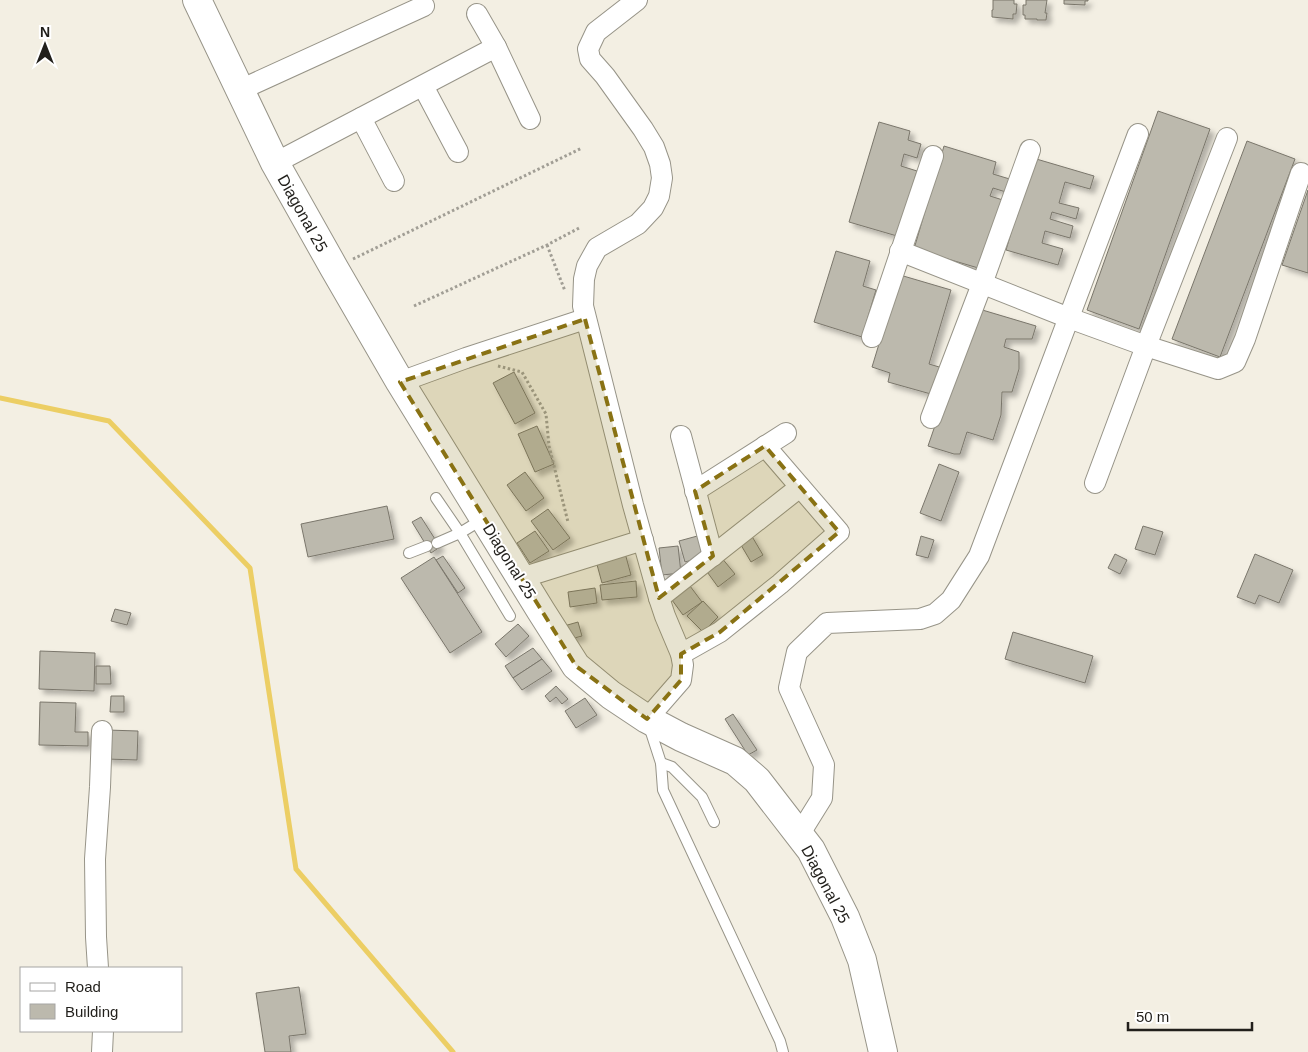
<svg xmlns="http://www.w3.org/2000/svg" width="1308" height="1052" font-family="Helvetica,sans-serif">
<defs>
<filter id="shadow"><feDropShadow dx="4.5" dy="4.5" stdDeviation="2.5" flood-color="#0004"/></filter>
</defs>
<rect width="100%" height="100%" fill="#f3efe3"/>
<g fill="none" stroke-linecap="round" stroke-linejoin="round">
<!-- stream -->
<path stroke="#ecce64" stroke-width="5" d="M0,398L109,421L250,568L296,869L453,1052"/>
</g>
<!-- building -->
<g fill="#bcb9ad" stroke="#7a766b" filter="url(#shadow)">
<path d="M993,0H1014V4H1017L1016,14H1013V19L992,17V10H993Z"/>
<path d="M1026,0H1047L1045,13H1047L1046,20H1037V19H1025V15H1023V5H1026Z"/>
<path d="M1064,0H1088V1H1085V5L1064,4Z"/>
<path d="M1158,111L1210,129L1139,329L1087,310Z"/>
<path d="M879,122L910,131L908,140L921,144L917,158L904,154L901,166L917,171L897,236L849,222Z"/>
<path d="M1247,141L1295,159L1220,357L1172,339Z"/>
<path d="M944,146L996,162L993,174L1013,180L1009,193L993,188L990,196L1006,201L985,270L914,249Z"/>
<path d="M1033,158L1094,176L1090,189L1065,182L1059,203L1079,208L1076,219L1052,212L1050,219L1073,226L1070,238L1045,231L1042,243L1063,249L1058,265L1006,250Z"/>
<path d="M1308,190V273L1282,265Z"/>
<path d="M836,251L870,261L863,286L876,290L862,337L814,322Z"/>
<path d="M900,275L951,290L929,364L946,369L938,396L888,382L890,373L872,367Z"/>
<path d="M975,309H979L1036,326L1032,339H1006L1004,347L1019,352V369L1012,392H1002L1001,415L993,440L967,432L960,454H954L928,446Z"/>
<path d="M514,372L535,413L515,424L493,383Z"/>
<path d="M537,426L554,464L535,472L518,434Z"/>
<path d="M939,464L959,472L941,521L920,513Z"/>
<path d="M525,472L544,498L526,511L507,485Z"/>
<path d="M387,506L394,539L308,557L301,524Z"/>
<path d="M548,509L570,538L553,550L531,521Z"/>
<path d="M421,517L440,547L431,553L412,522Z"/>
<path d="M1143,526L1163,532L1155,555L1135,549Z"/>
<path d="M535,531L549,551L530,563L517,543Z"/>
<path d="M750,533L763,555L751,562L738,540Z"/>
<path d="M701,535L707,556L685,562L679,541Z"/>
<path d="M921,536L934,540L928,558L916,555Z"/>
<path d="M678,546L681,573L662,575L659,548Z"/>
<path d="M625,553L631,575L602,583L596,561Z"/>
<path d="M1115,554L1127,560L1120,574L1108,568Z"/>
<path d="M1255,554L1293,570L1279,603L1259,595L1255,604L1237,597Z"/>
<path d="M443,556L465,588L458,593L436,560Z"/>
<path d="M434,557L482,632L450,653L401,578Z"/>
<path d="M721,557L735,574L718,587L705,569Z"/>
<path d="M636,581L637,597L602,600L600,585Z"/>
<path d="M687,582L702,602L683,615L669,596Z"/>
<path d="M595,588L597,603L570,607L568,592Z"/>
<path d="M703,601L718,617L703,632L687,616Z"/>
<path d="M115,609L131,613L127,625L111,621Z"/>
<path d="M578,622L582,636L567,640L564,626Z"/>
<path d="M518,624L529,636L506,657L495,644Z"/>
<path d="M1013,632L1093,656L1085,683L1005,659Z"/>
<path d="M533,648L542,659L513,678L505,666Z"/>
<path d="M40,651L95,653L94,691L39,689Z"/>
<path d="M542,659L552,671L522,690L513,678Z"/>
<path d="M96,666H110L111,684H96Z"/>
<path d="M556,686L568,699L562,704L556,697L550,702L545,696Z"/>
<path d="M111,696H124V712H110Z"/>
<path d="M585,698L597,715L576,728L565,711Z"/>
<path d="M40,702L76,703L75,732H88V746L39,745Z"/>
<path d="M733,714L757,750L748,755L725,719Z"/>
<path d="M107,730L138,731L137,760L106,759Z"/>
<path d="M299,987L306,1034L289,1036L291,1052H265L256,993Z"/>
</g>
<g fill="none" stroke-linecap="round" stroke-linejoin="round">
<defs>
<g id="lane">
<path d="M436,498L460,533L483,519"/>
<path d="M437,543L460,533L510,616"/>
<path d="M409,553L427,546"/>
<path d="M649,726L661,763L663,790L780,1041L783,1052"/>
<path d="M661,763L672,767L702,797L714,822"/>
</g>
<g id="street">
<path d="M637,0L596,32L588,49L590,59L605,76L643,129L654,147L660,164L662,178L659,196L653,208L638,224L597,248L587,266L584,279L583,306L633,505L659,598L665,616L681,654L683,665L681,680L647,719"/>
<path d="M477,14L496,47"/>
<path d="M423,86L458,152"/>
<path d="M240,90L424,6"/>
<path d="M361,118L394,181"/>
<path d="M275,163L496,47L530,119"/>
<path d="M900,251L1069,318L1146,346L1218,369L1235,362L1245,339L1301,173"/>
<path d="M872,337L933,156"/>
<path d="M400,382L466,358L585,319"/>
<path d="M931,418L982,284L1030,150"/>
<path d="M681,436L713,556"/>
<path d="M1095,483L1146,346L1227,138"/>
<path d="M695,491L786,433"/>
<path d="M521,578L643,540"/>
<path d="M659,598L800,487"/>
<path d="M681,654L720,632L780,584L839,532L765,446"/>
<path d="M799,835L822,798L824,765L789,688L797,652L827,623L920,619L935,614L951,600L979,556L1138,134"/>
<path d="M98,968L96,937L95,859L100,787L102,731"/>
<path d="M102,1052L103,1031"/>
</g>
<path id="secondary" d="M197,0L275,163L334,268L400,382L541,611L576,666L611,695L647,719L681,737L735,761L757,780L811,850L845,917L862,960L883,1052"/>
</defs>
<!-- lane casing -->
<use href="#lane" stroke="#979488" stroke-width="12"/>
<!-- street casing -->
<use href="#street" stroke="#979488" stroke-width="22"/>
<!-- secondary casing -->
<use href="#secondary" stroke="#979488" stroke-width="30"/>
<!-- path -->
<g stroke="#a19e95" stroke-width="3" stroke-dasharray="2.5 2.5" stroke-linecap="butt">
<path d="M547,245L565,291"/>
<path d="M353,259L582,148"/>
<path d="M414,306L547,245L581,227"/>
<path d="M498,366L522,372L546,414L549,446L568,522"/>
</g>
<!-- lane -->
<use href="#lane" stroke="#fff" stroke-width="10"/>
<!-- street -->
<use href="#street" stroke="#fff" stroke-width="20"/>
<!-- secondary -->
<use href="#secondary" stroke="#fff" stroke-width="28"/>
</g>
<!-- marked area -->
<path fill="#897214" fill-opacity="0.2" stroke="#897214" stroke-width="4" stroke-dasharray="10 6" stroke-linejoin="round" d="M585,319L659,598L713,556L695,491L765,446L839,532L720,632L681,654V680L647,719L576,666L400,382Z"/>
<g text-anchor="middle" stroke-width="4" stroke-linejoin="round" paint-order="stroke">
<!-- street labels -->
<g font-size="16" fill="#211f1b" stroke="#fff">
<text transform="translate(303 213) rotate(61)" y="6">Diagonal 25</text>
<text transform="translate(510 561) rotate(58)" y="6">Diagonal 25</text>
<text transform="translate(826 884) rotate(62)" y="6">Diagonal 25</text>
</g>
</g>
<!-- legend -->
<rect x="20" y="967" width="162" height="65" fill="#ffffff" stroke="#a6a5a4"/>
<rect x="30" y="983" width="25" height="8" fill="#ffffff" stroke="#a6a5a4"/>
<text x="65" y="992" font-size="15" fill="#211f1b">Road</text>
<rect x="30" y="1004" width="25" height="15" fill="#bcb9ad" stroke="#a6a5a4"/>
<text x="65" y="1017" font-size="15" fill="#211f1b">Building</text>
<!-- north arrow -->
<g transform="translate(45 45)" stroke="#ffffff" stroke-width="4" paint-order="stroke">
<path d="M0-4L9 19L0 12L-9 19Z" fill="#211f1b"/>
<text y="-8" font-size="14" font-weight="bold" text-anchor="middle" fill="#211f1b">N</text>
</g>
<!-- scale -->
<path d="M1128 1022v8h124v-8" fill="none" stroke="#211f1b" stroke-width="2.5"/>
<text x="1136" y="1022" font-size="15" fill="#211f1b" stroke="#ffffff" stroke-width="4" paint-order="stroke">50 m</text>
</svg>
